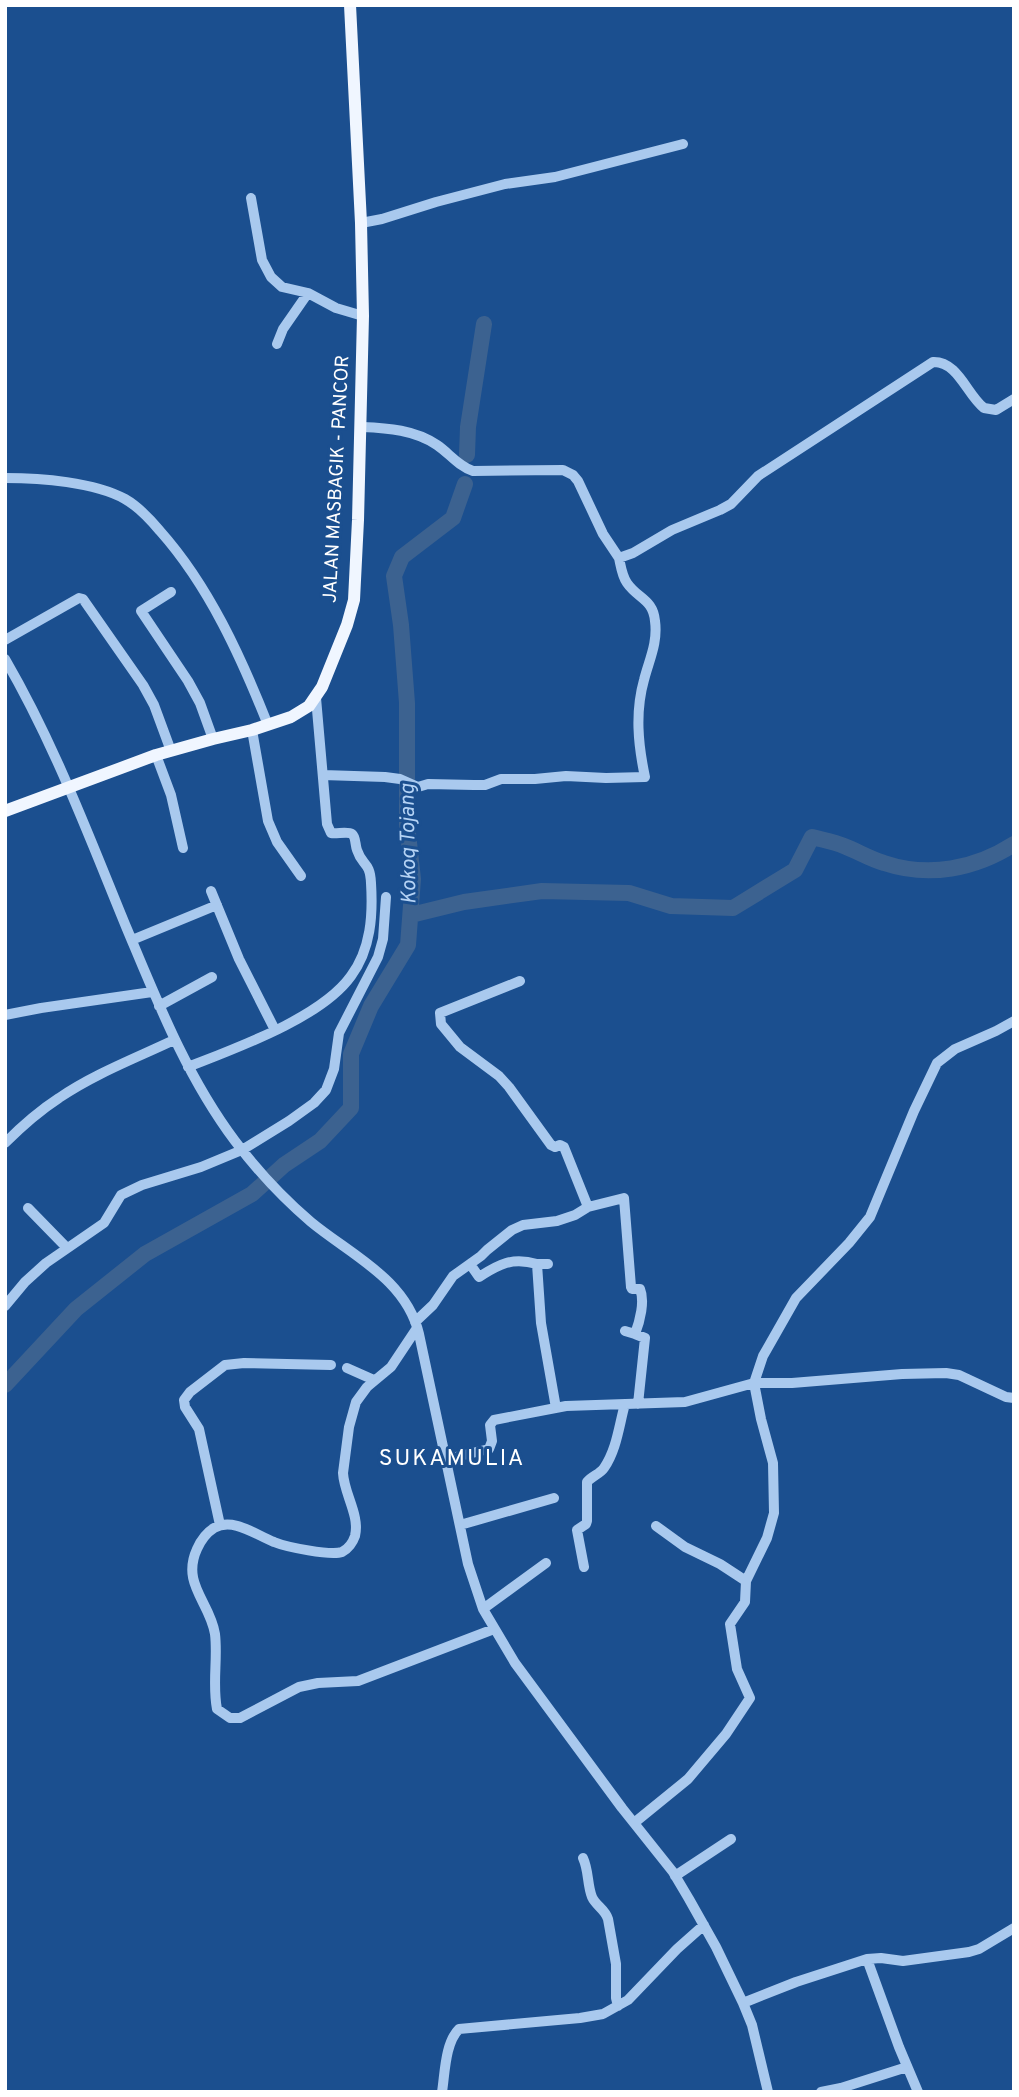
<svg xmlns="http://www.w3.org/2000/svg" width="1019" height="2097" font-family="Overpass,sans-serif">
<rect width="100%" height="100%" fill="#1b4f8f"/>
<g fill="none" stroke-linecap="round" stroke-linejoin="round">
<!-- river -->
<path stroke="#3c6290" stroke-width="16" d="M467 455 468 427 484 324
M411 915 464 902 542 891 629 893 671 906 733 908 795 870 812 837C823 840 834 842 844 846 857 851 870 859 884 863 929 878 975 869 1014 844
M5 1385 76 1309 145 1254 252 1194 284 1165 320 1141 351 1108V1054L371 1006 408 945 413 879 407 824V703L401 625 394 576 402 557 453 518 465 484"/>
<!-- minor -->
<path stroke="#a9c9ee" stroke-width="10" d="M251 198 262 260 271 277 282 287 308 293 336 308 363 316
M361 223 382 219 436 202 505 184 555 177 683 144
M277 344 283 329 308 293
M362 427C388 428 415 430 437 445 449 453 458 466 473 471L563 470 573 475 578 481 603 534 619 558 633 553 672 530 720 510 731 504 758 476 933 362C958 361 967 395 984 408L996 410 1014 399
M5 478C41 478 94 482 125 499 139 507 150 519 160 531 209 586 241 657 268 725
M171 592 141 611 188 681 200 703 213 739
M5 640 79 598 83 599 143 685 154 705 171 751
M5 659C55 745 90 839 127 929 158 1003 187 1077 235 1141 257 1170 284 1199 311 1222 351 1255 406 1279 419 1334L468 1564 483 1609 515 1663 622 1808 673 1872 689 1899 716 1947 743 2003 752 2025 768 2092
M252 730 268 821 277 842 301 876
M156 755 171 795 183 848
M323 775 385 777 400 779 418 787 428 784 474 785H485L501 779H535L566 776 606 778 645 777C638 744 635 712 644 680 649 660 658 643 655 621 653 599 638 599 627 583 622 576 621 567 619 558
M211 891 239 959 275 1030
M132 940 217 905
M520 981 440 1013 441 1024 460 1047 499 1076 509 1087 551 1145 555 1147 560 1145 564 1147 588 1207 624 1198 631 1287 632 1289H640C645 1301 640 1321 635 1334L625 1331
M159 1006 212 977
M5 1015 41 1008 152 992
M188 1067C236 1048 321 1018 351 976 371 949 373 915 371 883 370 861 362 866 357 850 355 845 356 837 352 834 348 831 337 834 331 833L327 824 316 698
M5 1143C22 1126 39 1111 59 1098 94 1074 136 1058 174 1040
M28 1208 67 1248
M470 1264 479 1277C499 1264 512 1257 537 1264
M548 1264H537L541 1323 556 1408
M5 1306 25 1282 46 1263 104 1223 121 1195 142 1185 201 1167 242 1150 289 1121 314 1103 326 1090 334 1069 339 1033 378 957 383 939 386 897
M415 1322 433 1305 453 1276 481 1256 487 1250 512 1230 523 1225 557 1221 575 1215 588 1207
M417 1328 391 1367 367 1387 356 1402 349 1427 343 1473C344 1494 360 1515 355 1536 353 1542 348 1549 342 1552 331 1556 286 1547 274 1542 256 1535 233 1517 214 1528 206 1533 201 1540 197 1549 181 1584 210 1602 215 1634 218 1659 212 1684 217 1709L230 1718H240L299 1687 318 1683 358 1681 494 1629
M635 1334 645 1338 638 1404
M347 1368 374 1380
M447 1459 489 1449 492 1441 490 1425 494 1420 566 1406 685 1402 754 1383H792L902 1374 946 1373 959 1375 1006 1397 1014 1398
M220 1525 199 1429 185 1407 184 1400 190 1392 225 1365 244 1363 331 1365
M460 1525 554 1498
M656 1526 685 1547 720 1564 746 1581
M584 1567 577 1530 586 1524 587 1521V1482C592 1476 600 1474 604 1468 617 1449 619 1425 625 1404
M483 1609 546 1563
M634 1823 688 1779 726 1734 750 1698 737 1669 730 1624 745 1602 746 1581 767 1538 774 1513 773 1463 761 1419 754 1383 763 1356 796 1298 849 1243 870 1217 914 1111 937 1063 955 1049 996 1031 1014 1021
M583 1858C589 1871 587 1884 592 1897 596 1906 605 1909 608 1919L616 1964V1998L618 2006
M675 1876 731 1839
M867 1959 899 2047 918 2092
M743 2003 796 1982 867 1959 881 1958 903 1961 969 1952 979 1949 1014 1928
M442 2092C445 2073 445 2043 459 2029L580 2018 603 2014 628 2000 677 1949 704 1925
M821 2092 841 2088 907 2067"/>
<!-- major -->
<path stroke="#f0f6ff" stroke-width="12" d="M5 811 156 755 213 739 252 730 291 717 309 706 322 687 347 625 354 600 358 520 363 316 361 223 350 5"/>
</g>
<g text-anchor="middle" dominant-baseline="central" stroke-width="6" stroke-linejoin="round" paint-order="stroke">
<!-- street labels -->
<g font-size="19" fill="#fff" stroke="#1b4f8f">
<text transform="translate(337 479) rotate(-87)">JALAN MASBAGIK - PANCOR</text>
</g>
<!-- water labels -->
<g font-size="21" font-style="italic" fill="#b5d3f5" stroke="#1b4f8f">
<text transform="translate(409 844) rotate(-91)">Kokoq Tojang</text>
</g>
<!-- quarter labels -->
<g font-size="23" letter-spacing="2" fill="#fff" stroke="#1b4f8f">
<text x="452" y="1459">SUKAMULIA</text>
</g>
</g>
<!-- border -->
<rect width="1019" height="2097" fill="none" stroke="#ffffff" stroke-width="14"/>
</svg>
